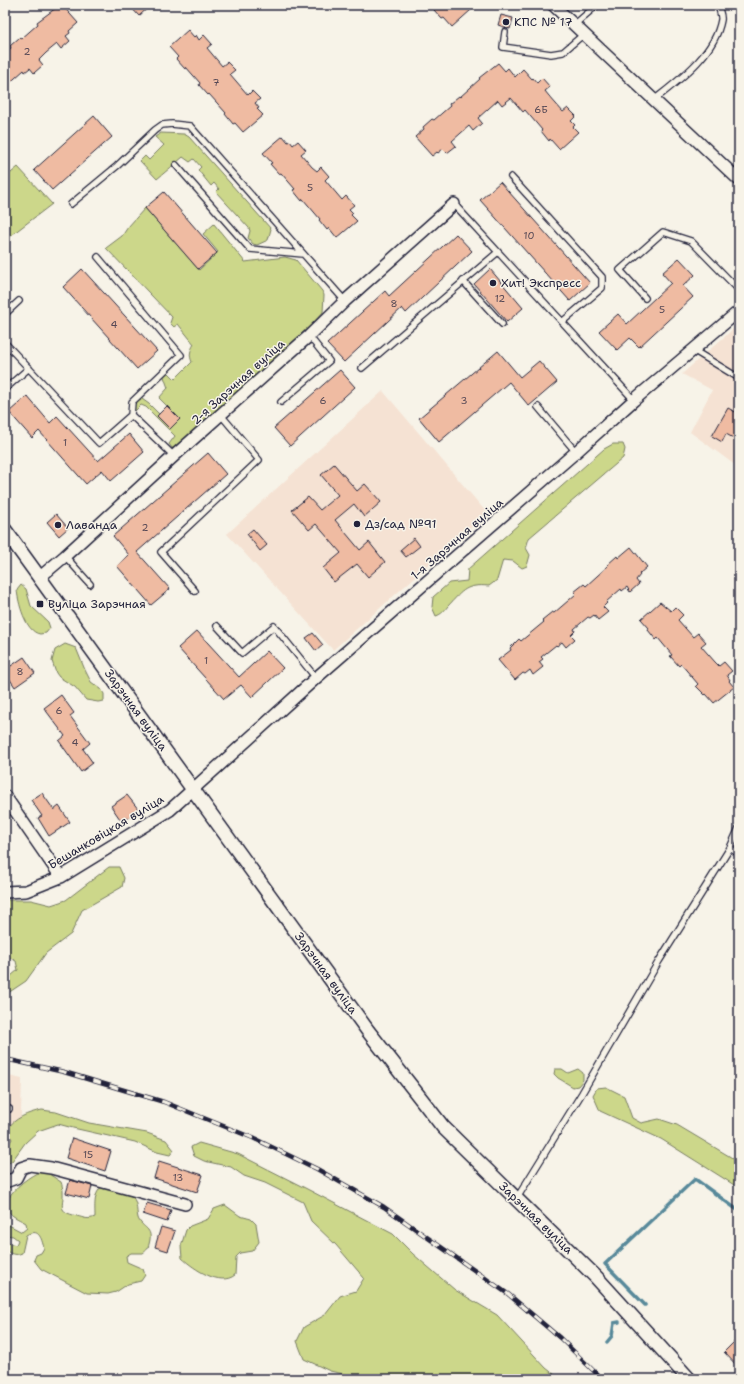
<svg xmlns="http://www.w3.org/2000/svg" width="744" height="1384" font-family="'Shantell Sans',sans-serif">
<rect width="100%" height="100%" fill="#f7f3e8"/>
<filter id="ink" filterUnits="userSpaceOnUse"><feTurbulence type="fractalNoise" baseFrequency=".025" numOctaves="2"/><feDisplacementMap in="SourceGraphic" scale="8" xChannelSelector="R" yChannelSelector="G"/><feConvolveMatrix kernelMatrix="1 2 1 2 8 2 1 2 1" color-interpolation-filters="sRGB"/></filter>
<g filter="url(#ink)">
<!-- built -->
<path fill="#f5e2d3" d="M739 324V468L690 432 712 390 682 374Z
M383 391 487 513 333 650 227 534Z
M5 1075 22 1079 20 1145 5 1148Z"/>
<!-- green -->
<path fill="#ccd78a" stroke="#777c62" d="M161 133 184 134 189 137 271 229 268 240 257 245 253 244 248 238 250 231 249 228 216 192 219 189 214 183 211 186 198 170 201 167 194 159 190 162 183 157 157 179 140 161 145 156 149 160 164 145 155 137Z
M18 167 52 204 5 240V178Z
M145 208 199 270 218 252 203 234 214 224 245 262 285 257 296 260 322 291 324 295 323 312 313 323 230 401 175 449 172 448 169 444 175 436 146 407 141 405 135 411 133 412V406L138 400 142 399 149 404 159 414 157 416 170 429 180 419 159 398 168 388 163 374 168 372 175 379 192 362C189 355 190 351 194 344L178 324 174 327 170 323 172 317 106 248 122 236 128 227Z
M613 444H623L625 449 623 458 529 538 526 548 530 555 527 566 522 568 513 561 503 560 497 580 489 586C466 584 463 590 448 606 444 611 442 614 436 616L432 607 433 597 449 583 467 581 468 569 604 449Z
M21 585 26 589 31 606 48 622 50 628 46 633C44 633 42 634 40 634 25 632 18 601 17 590Z
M65 644 76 648 85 670 91 682 101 689 104 694V701L98 702 86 700 75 687 59 677 56 673 52 661 55 650Z
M109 867H119L124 878 122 887 82 910 71 934 46 953 26 981 5 995V981L18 970 16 961 5 955V900H31L51 905 66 900Z
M555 1069H562L568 1073 578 1069 583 1073V1080L578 1086 573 1087 558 1078 554 1074Z
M606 1087 624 1096 632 1118 641 1123 659 1119 677 1125 739 1162V1188L661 1139 600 1111 593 1095 597 1088Z
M42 1110 56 1112 89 1123 147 1133 166 1140 174 1150 170 1155 157 1152 135 1142 73 1128 58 1124 38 1131 25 1143 12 1161 5 1165V1151L12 1139 6 1130C15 1118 27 1113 42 1110Z
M199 1143 238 1154 307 1189 393 1234 413 1254 455 1290 497 1315 546 1368 560 1379H365L330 1371 304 1359 297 1341 304 1327 325 1315 340 1296 356 1291 364 1278 336 1245 311 1221 303 1202 265 1183 244 1176 231 1167 204 1161 194 1156 191 1147Z
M40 1172H46L61 1182C62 1185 63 1189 63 1191 64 1207 56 1211 77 1216 84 1218 88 1220 95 1217 95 1205 93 1192 104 1185 113 1188 123 1190 130 1195 138 1200 136 1210 138 1218 142 1229 154 1227 149 1244 148 1249 147 1250 143 1253H131L126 1256 127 1262 143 1269 145 1275 141 1281 128 1284 116 1292 108 1294 87 1293 41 1269 34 1260 36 1255 41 1253 44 1248C41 1237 39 1228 26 1235L22 1253C15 1256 11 1254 5 1250V1242L16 1245 18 1240 13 1236 5 1235V1223L22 1232 27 1228 26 1223C21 1220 13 1217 10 1213 8 1210 8 1201 9 1198 12 1189 32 1174 40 1172Z
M225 1205 240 1216 251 1219 256 1224 259 1242 252 1251 240 1253 236 1257 235 1275C220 1287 194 1269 182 1258L181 1246 186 1230 190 1226 208 1219 214 1209Z"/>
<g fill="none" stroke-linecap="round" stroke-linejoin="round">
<!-- stream -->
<path stroke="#59899a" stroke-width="3.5" d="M645 1305 605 1264 695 1179 739 1211
M607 1342 612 1336 614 1323 619 1322"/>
</g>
<!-- building -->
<path fill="#efbba2" stroke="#22223b" d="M60 5H62L78 23 69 31 70 33 66 36 70 41 61 49 57 44 46 53 39 60 43 65 34 73 30 68 25 72 24 70 5 87V53L11 48 10 46 20 37 21 39 38 24 37 22Z
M129 5H151L139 16Z
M439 5H467L471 10 452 27 444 18 442 19 434 10Z
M501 15 513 18 510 29 498 25Z
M188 30 194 37 196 35 199 40 204 35 212 44 207 48 222 66 227 62 235 70 230 74 248 95 252 91 260 99 255 103 259 108 257 109 263 115 243 132 235 123 233 124 225 114 226 113 209 94 208 95 199 85 200 83 186 67 185 69 176 59 178 57 169 47Z
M498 63 505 71 508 68 515 77 523 69 532 79 533 78 537 83 542 78 550 87 545 91 549 96 563 112 568 108 576 116 571 121 575 125 573 127 578 132 559 149 550 139 549 141 541 131 542 130 525 110 523 112 511 98 502 105 498 100 478 118 482 123 473 131 469 126 452 141 456 146 447 153 443 149 438 153 437 152 432 156 415 137 424 129 423 127 432 119 434 120 450 106 449 104 459 96 460 97 480 79 479 78Z
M94 116 112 137 52 190 34 170Z
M283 136 288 142 290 141 293 145 298 141 306 150 301 154 312 167 317 171 321 167 329 176 325 180 342 200 346 196 354 205 349 209 353 213 351 215 357 221 337 238 329 228 327 230 319 220 320 219 303 199 302 201 293 190 295 189 281 173 279 174 270 164 272 163 263 153Z
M500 182 590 283 570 301 480 200Z
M164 192 217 253 198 269 145 208Z
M456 234 472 251 406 313 402 308 344 362 327 344 385 291 389 296Z
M679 258 695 275 683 286 693 297 639 347 630 338 617 350 599 331 618 314 627 324 671 283 662 273Z
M82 269 157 351 137 369 63 287Z
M490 269 523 308 507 322 474 284Z
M498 351 520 377 539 361 557 382 529 406 509 382 439 442 419 418Z
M340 370 355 387 290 446 274 428Z
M27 396 50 423 57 416 98 461 129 434 144 452 111 481 102 470 86 484 39 431 32 438 9 412Z
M167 406 180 419 170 429 157 416Z
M728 408 739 414V441L726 434 722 442 712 436Z
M208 453 226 474 137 552 170 589 151 605 117 566 129 555 113 536Z
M334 464 357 491 365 484 381 502 364 517 354 504 335 520 360 550 369 542 385 562 368 577 357 564 334 582 323 568 341 553 316 524 309 530 292 510 308 497 320 510 338 495 321 475Z
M56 514 68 528 59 536 47 522Z
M253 529 267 545 260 551 247 534Z
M414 538 420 546 406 557 400 550Z
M631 547 647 567 639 574 640 575 636 580 639 584 630 592 627 587 622 591 621 589 606 602 607 603 603 607 608 612 598 620 594 615 590 618 588 617 574 629 575 631 571 635 575 639 566 647 562 642 557 646 556 645 541 657 543 659 539 662 543 667 533 675 530 670 525 674 523 673 515 680 498 660 511 650 510 648 519 639 521 641 544 622 542 620 552 612 554 613 576 594 574 592 584 584 586 586 608 566 607 565 617 556 618 558Z
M660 602 671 611 675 607 683 615 678 620 693 637 698 633 706 642 701 646 715 662 719 666 724 662 732 671 727 675 730 680 729 681 734 687 714 703 706 694 705 695 696 686 698 684 681 664 679 666 670 656 672 655 658 638 656 640 648 630 649 628 641 619Z
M197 631 239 677 267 651 283 668 252 697 241 685 224 699 178 648Z
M313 633 323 645 316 651 306 638Z
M24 657 35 673 15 687 5 672V670Z
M61 695 74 713 70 716 90 743 83 749 93 763 81 772 59 741 65 736 44 708Z
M42 793 54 810 59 806 70 822 49 836 38 818 42 816 31 800Z
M127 795 139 810 122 822 111 806Z
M72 1138 111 1151 105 1171 66 1158Z
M159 1161 203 1175 197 1192 154 1178Z
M70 1180 92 1186 89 1199 66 1193Z
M147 1203 171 1210 167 1222 143 1214Z
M161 1227 175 1231 168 1251 155 1247Z
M739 1337V1368L724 1352Z"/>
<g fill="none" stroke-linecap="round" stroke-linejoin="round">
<defs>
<path id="service" d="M574 25 597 5
M505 32 503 47 551 54 563 52 584 34
M654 100C679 80 715 54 721 20 722 16 719 10 718 5
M176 165 250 249 303 254
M511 177 602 277V288L562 322
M71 204 117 166 155 130 162 125 172 124 190 126 345 301
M454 204 634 400
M98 257 181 355 132 402 131 415 174 456
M463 281 502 324
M645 298 620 270 663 232 691 241 739 290
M5 314 19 301
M5 343 99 443 131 415
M693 350 739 378
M362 368 498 252
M5 389 29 368
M281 402 329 361 309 336
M538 407 576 452
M65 556 90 584
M195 591 161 552 259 460 221 415
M217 626 242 653 274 626 316 678
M730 848 739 854
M5 1108 9 1109
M517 1198 582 1093 659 961 730 848 739 828"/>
<path id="minor" d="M553 5 739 180
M39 578 65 556 174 456 309 336 345 301 454 204
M5 796 61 877
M5 892 26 891 61 877 170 810 316 678 576 452 634 400 739 311
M5 1182 16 1178 21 1168 30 1165 51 1168 185 1204"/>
<path id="tertiary" d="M5 530 368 1031 443 1127 596 1277 689 1379"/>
</defs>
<!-- service casing -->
<use href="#service" stroke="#22223b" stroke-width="8"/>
<!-- minor casing -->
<use href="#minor" stroke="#22223b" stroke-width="14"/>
<!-- tertiary casing -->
<use href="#tertiary" stroke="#22223b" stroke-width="16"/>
<!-- service -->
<use href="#service" stroke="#f7f3e8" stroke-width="5.5"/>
<!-- minor -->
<use href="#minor" stroke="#f7f3e8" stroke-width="11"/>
<!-- tertiary -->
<use href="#tertiary" stroke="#f7f3e8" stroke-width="13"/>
<defs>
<path id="rail" d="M5 1059 64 1072 164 1102 253 1138 317 1169 384 1207 508 1294 560 1338 602 1379"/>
</defs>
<!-- rail casing -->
<use href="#rail" stroke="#22223b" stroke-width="4.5"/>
<!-- rail -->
<use href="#rail" stroke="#f7f3e8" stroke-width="3" stroke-dasharray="9" stroke-linecap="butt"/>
</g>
</g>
<!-- markers -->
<g fill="#22223b" stroke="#f7f3e8" stroke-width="1.5">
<circle cx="506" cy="22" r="4"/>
<circle cx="493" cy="283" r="4"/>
<circle cx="357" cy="524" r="4"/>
<circle cx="58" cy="525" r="4"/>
<rect x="36" y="600" width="8" height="8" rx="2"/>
</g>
<g text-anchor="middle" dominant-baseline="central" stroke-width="3" stroke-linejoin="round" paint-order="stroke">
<!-- number labels -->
<g font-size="10" fill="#554855">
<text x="27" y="51">2</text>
<text x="216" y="82">7</text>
<text x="541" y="109">6Б</text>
<text x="310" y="187">5</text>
<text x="529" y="235">10</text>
<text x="500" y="298">12</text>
<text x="394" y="303">8</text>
<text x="662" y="309">5</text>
<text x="114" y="324">4</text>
<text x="323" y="400">6</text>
<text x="464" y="400">3</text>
<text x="65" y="442">1</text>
<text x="145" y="527">2</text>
<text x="206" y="660">1</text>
<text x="20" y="671">8</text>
<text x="59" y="710">6</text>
<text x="75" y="742">4</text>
<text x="88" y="1154">15</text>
<text x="178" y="1177">13</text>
</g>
<!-- poi labels -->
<g font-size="12" fill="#22223b" stroke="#f7f3e8" text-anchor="start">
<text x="514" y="22">КПС № 17</text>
<text x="501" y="283">Хит! Экспресс</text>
<text x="365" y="524">Дз/сад №91</text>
<text x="66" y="525">Лаванда</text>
<text x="48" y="604">Вуліца Зарэчная</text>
</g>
<!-- street labels -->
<g font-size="12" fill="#22223b" stroke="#f7f3e8">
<text transform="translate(238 382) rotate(-42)">2-я Зарэчная вуліца</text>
<text transform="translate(457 539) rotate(-41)">1-я Зарэчная вуліца</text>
<text transform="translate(136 710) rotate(54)">Зарэчная вуліца</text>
<text transform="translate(106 832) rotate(-31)">Бешанковіцкая вуліца</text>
<text transform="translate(326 973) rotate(54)">Зарэчная вуліца</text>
<text transform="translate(536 1218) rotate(44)">Зарэчная вуліца</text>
</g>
</g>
<!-- margin -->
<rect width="744" height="1384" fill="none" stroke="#f7f3e8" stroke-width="20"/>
<rect x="10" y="10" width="724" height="1364" fill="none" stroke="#22223b" stroke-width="1.5" filter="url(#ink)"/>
</svg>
